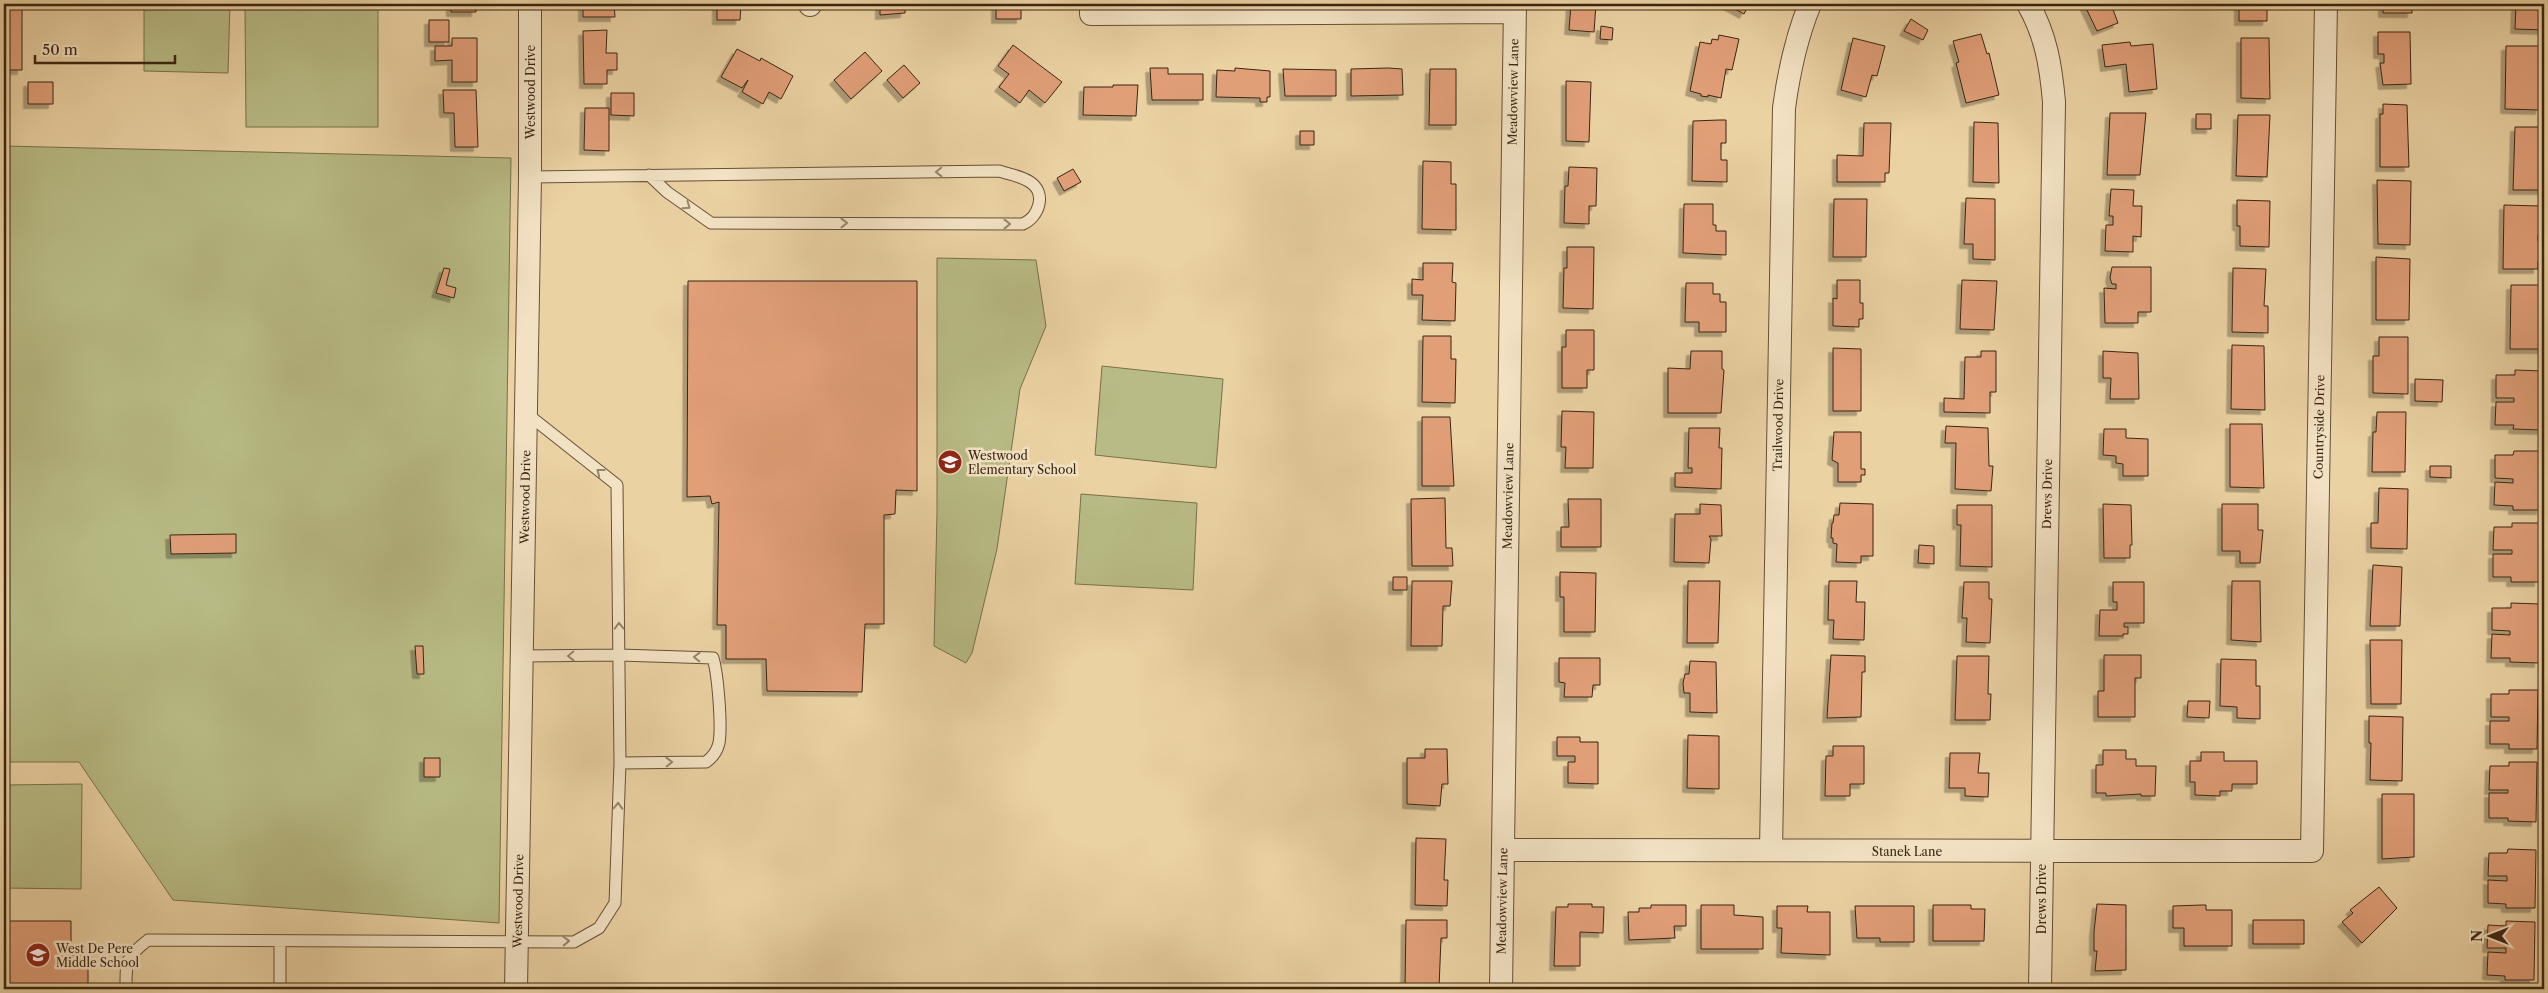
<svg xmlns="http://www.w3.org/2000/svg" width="2548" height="993" font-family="'Libre Caslon Text',serif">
<defs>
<filter id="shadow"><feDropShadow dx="-4.5" dy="4.5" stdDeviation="0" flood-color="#0004"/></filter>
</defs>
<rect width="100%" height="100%" fill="#ebd2a3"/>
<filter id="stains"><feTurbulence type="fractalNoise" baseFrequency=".004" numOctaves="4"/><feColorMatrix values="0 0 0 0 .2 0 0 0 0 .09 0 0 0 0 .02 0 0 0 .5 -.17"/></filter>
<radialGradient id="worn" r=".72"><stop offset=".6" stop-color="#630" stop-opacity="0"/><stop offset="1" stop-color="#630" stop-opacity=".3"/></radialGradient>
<!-- green -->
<path fill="#b8bb85" stroke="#79704c" d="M144 4H230L228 73 144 71Z
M245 4H378V127H246Z
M4 146 511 158 499 923 173 900 79 762H4Z
M937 258 1036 260 1046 326 1020 389 997 549 972 653 966 663 934 646 937 512Z
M1102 366 1223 379 1216 468 1095 455Z
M1081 494 1197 503 1193 590 1075 584Z
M82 784 81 889 4 888V785Z"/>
<!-- building -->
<path fill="#e19f78" stroke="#3a2513" filter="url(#shadow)" d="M4 4H22V70H4Z
M451 4H476V12H451Z
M583 4H614L615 17H583Z
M717 4H741L740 20H717Z
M880 4H905V13L880 15Z
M996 4H1021V19H996Z
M1571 4H1596L1594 32 1569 30Z
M1726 4H1749L1744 14Z
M2084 4H2111L2118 23 2097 31Z
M2239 4H2267V21H2239Z
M2383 4H2412V13H2383Z
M2516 4H2544V30L2515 29Z
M1911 19 1928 30 1923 40 1904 31Z
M429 20H449V42H429Z
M1601 26 1613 28 1612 40 1600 39Z
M607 30 606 53H617V70H607V84H584L583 31Z
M2378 32H2410L2411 84 2383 85 2380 63H2384V54H2378Z
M1981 34 1987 54 1989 53 1999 95 1966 103 1956 63 1959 62 1953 41Z
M1719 35 1739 39 1732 70 1726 69 1721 98 1708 95V97L1701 96V94L1690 91 1700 42 1711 44 1712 39 1718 40Z
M452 38H477V82H452V60L435 61V46H452Z
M1853 38 1885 46 1877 76 1872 75 1866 97 1841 90Z
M2241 38H2269L2270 99 2241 98Z
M2130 42 2131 46 2153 44 2157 89 2129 92 2126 64 2105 67 2102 45Z
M1013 45 1062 82 1045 103 1029 90 1020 103 999 87 1009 74 998 66Z
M2506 46H2542V55H2544V75H2541V81H2544V102H2541L2540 110 2505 109Z
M737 49 760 61 761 58 793 76 781 99 769 92 763 104 742 92 748 80 742 88 721 77Z
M865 52 882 71 851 99 834 80Z
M904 65 920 83 903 98 887 80Z
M1150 68H1168V74H1203V100H1152Z
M1235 68 1270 71V97H1267V102H1260V98L1216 97 1217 70 1235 71Z
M1388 68 1402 69 1403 95 1351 96V69Z
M1283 69 1336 70V96H1285Z
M1430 69H1456V125H1429Z
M1566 81 1591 82 1589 142 1566 141Z
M28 82H53V104H28Z
M1113 85H1138L1136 116 1083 115 1084 87H1113Z
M443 90H476L478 147H455L454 113H444Z
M611 93H634V116L611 115Z
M2383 104 2407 105 2409 167H2380V114H2383Z
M585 108H609V151L584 150Z
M2110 113H2146L2140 175H2107Z
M2196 114H2211V129H2196Z
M2238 115H2270L2267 177 2236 176Z
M1719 120H1726V143H1721V160H1727V182L1692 181 1693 121Z
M1974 122 1998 123 1999 183 1973 182Z
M1864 123H1891L1889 173H1885V182H1837V155L1863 156Z
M2515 127H2544V190H2513Z
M1300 131H1314V145H1300Z
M1423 161 1451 162V184H1456V230L1422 229Z
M1569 167 1597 168 1596 206H1589V224L1564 223 1565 186H1568Z
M1073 169 1081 182 1064 191 1057 178Z
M2377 180 2411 181 2410 245 2378 244Z
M2111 189 2134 190 2133 206H2142L2141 237 2133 236V252L2105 251 2106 225H2113V216H2109Z
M1966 198 1995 199V260L1973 259V244H1964Z
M1834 199H1867L1866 257H1833Z
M2237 200 2270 201 2269 247 2240 246V226H2237Z
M1684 204H1713V225H1716V231H1726V255L1683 253Z
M2504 205 2539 206V214H2544V235H2538V241H2543V261H2538V269H2503Z
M1567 247H1594L1593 309 1563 308 1564 268H1567Z
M2376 257 2410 259 2409 320H2376Z
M1423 263H1453L1452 282 1456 283 1455 321 1422 320 1423 295H1412V279L1423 280Z
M2112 267H2151V312H2138V323H2105L2104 288 2116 289V284H2112L2110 278Z
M444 268 450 269 446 285 456 288 454 298 436 293Z
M2233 268 2266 269 2264 306H2268V333L2232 332Z
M1837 280H1860V303H1863V319H1859V327L1833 326V298L1837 299Z
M1962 280 1997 281 1994 330 1960 329Z
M688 281H917V491L896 490 895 514 884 515V624H865L862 692 767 691 766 659H726V625H717L719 502 712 504 710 496 687 497Z
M1686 283H1713V294H1720V302H1726V332H1699V322H1685Z
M2511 285H2544V349H2510Z
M1566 330H1594V370H1587V388H1562V347H1566Z
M1423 336H1451V359H1456L1455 403 1422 402Z
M2379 337H2408V394L2373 393V356H2379Z
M2232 345 2264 346 2265 410 2231 409Z
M1833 348 1861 349V411H1833Z
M1691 351H1722V369L1724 370 1721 413H1668V368L1690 369Z
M1981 351H1996V392H1990V413L1944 412V398L1964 399 1965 357H1981Z
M2103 351 2138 353 2139 399H2110L2111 378H2103Z
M2515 370 2543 371 2542 430 2513 429 2514 425H2495L2496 402H2514V398H2496V375H2515Z
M2415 379 2443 380 2442 402 2415 401Z
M1562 411 1594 412 1593 468H1565L1566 447H1561Z
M2377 412H2406L2405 472H2372L2373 432H2376Z
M1422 417H1450L1454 486H1422Z
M2230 424H2262L2264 488 2230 487Z
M1946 426 1988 428 1989 466H1993L1991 491 1955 489 1956 443H1945Z
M1689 428H1720L1719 448H1722L1721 489 1675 487V473H1692V468H1688Z
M2104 429H2126V438L2148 439V476H2123V464L2116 463V456L2103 455Z
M1834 432H1861V469H1865V475H1861V482H1838V463L1832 460Z
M2514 451H2542L2541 510H2513V506L2494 505 2495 482 2513 483V479L2495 478V455H2513Z
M2430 466H2451V478L2430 477Z
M2379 488 2408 489 2407 549 2371 548V523H2378Z
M1445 498 1446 548H1452L1453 566H1412L1411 499Z
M1568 499H1601V547H1561V527H1569Z
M1840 503 1873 504V556H1861V563L1836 562 1837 544 1833 543V538H1831L1832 523H1833L1834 515H1839Z
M1700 504 1721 505 1722 536H1709L1711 539 1709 563 1674 562 1675 514H1700Z
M2103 504 2131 505 2132 545H2130V558H2104Z
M2222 504H2258V530H2263L2260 563H2240V551H2222Z
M1957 505H1992V567L1960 566 1961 525H1957Z
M2512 523H2540L2539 582H2511V577H2493V554H2512V550H2493L2494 527H2512Z
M236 534V553L171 554 170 535Z
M1919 545 1934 546V564L1918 563Z
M2373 565 2402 567 2400 626H2370Z
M1560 572 1596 573 1595 632H1564V597H1560Z
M1393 577H1407V590H1393Z
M1412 581H1452L1450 606H1443L1442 646H1411Z
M1688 581H1720L1718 643H1687Z
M1829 581H1857L1856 602H1865L1864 640 1833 639 1834 620H1828Z
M2232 581H2260L2261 642 2231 640Z
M1964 582H1989V599H1992L1990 643 1966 642 1967 618H1962Z
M2113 582H2144V623H2124V627H2128V634H2123V636H2099L2100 610H2117V602H2113Z
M2511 603 2540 604 2539 663 2510 662V658H2491L2492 634 2510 635V631L2492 630V608H2511Z
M2370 640H2402L2401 704H2371Z
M415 646H423L424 674H417Z
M1831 655 1865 656V672H1862L1861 717 1827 718Z
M2104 655H2141V678H2135V717H2098V691H2104Z
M1957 656H1989L1988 694H1991L1990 720H1955Z
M1559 658H1600V685H1593L1592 697H1564L1565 683 1559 682Z
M2221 659 2256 660V686H2260V719L2237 718V707L2220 706Z
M1690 661 1716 662 1717 713 1690 712V693H1684L1683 683 1685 674H1689Z
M2509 690H2538L2537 749H2509V744H2490V721H2509V717H2491V694H2509Z
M2188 701H2210L2209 718 2187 717Z
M2369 716 2403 717 2402 781 2370 780 2371 743H2369Z
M1688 735 1719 736V789L1687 788Z
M1557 737H1580V742H1598V784L1568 783V762H1575V756H1557Z
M1833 746H1864V784H1850V796H1825L1826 756H1833Z
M1425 749H1447L1448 784H1442L1440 806 1407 804V758H1425Z
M2103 750H2126V759H2136V766H2156L2155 796H2141V794L2106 796V793H2096V765H2103Z
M2201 752H2224V761H2257V784H2232V791H2220V796L2195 795V782H2190V761H2201Z
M1950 753H1980L1978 773H1989L1988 797 1965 796V788H1949Z
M424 758H440V777H424Z
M2509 762H2537L2536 822 2508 821V818H2489V793H2508V790H2489L2490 766H2509Z
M2382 794H2414V857L2382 859Z
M1416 838 1446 839 1444 880H1448L1447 906 1415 905Z
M2508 849 2536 850 2535 908H2506V904L2488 903V880L2507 881V876H2488L2489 853H2507Z
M2379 887 2397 908 2362 943 2342 922 2353 913 2350 910Z
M1568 904H1592V907H1604L1603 933 1580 932V966H1554L1556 907H1568Z
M2097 904 2126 905V970L2095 971 2097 951H2094V932Z
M1651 905H1686V926H1674L1675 938 1629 940 1628 912H1639V908H1651Z
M1701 905H1734V915L1763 917V949H1701Z
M1933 905H1971V909H1985L1984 941H1933Z
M2202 905H2206V910H2232V946H2184V928H2173V906Z
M1777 906H1808L1807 912H1830V955L1781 953 1782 928H1777Z
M1855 906H1914V942H1880V938H1857Z
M1406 920H1447V938H1441L1439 988 1405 987Z
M2253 920H2304V944H2253Z
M4 921H71V956L88 954V989H4Z
M2506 921 2535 922 2534 980H2505V976L2487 975 2488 952 2506 953V948H2487L2488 925 2506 926Z"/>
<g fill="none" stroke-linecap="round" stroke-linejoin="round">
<defs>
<path id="service" d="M530 177 999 171C1008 174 1021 176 1030 182 1047 193 1039 217 1023 224L711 223 667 192 649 175
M522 656 619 655 713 658C718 675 722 726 719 743 717 752 713 757 706 762L620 763
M280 941V989
M126 989C126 961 125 958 148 940L574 942 599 928 615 903 620 763 617 485 526 413"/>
<path id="minor" d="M810 4V5
M1091 4V14L1514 12
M2028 4C2046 35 2051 67 2054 102L2040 989
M1503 850 2312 851 2326 4
M1771 850 1784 108C1789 71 1796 38 1810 4
M516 989 530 177V4
M1501 989 1515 4"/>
</defs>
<!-- service casing -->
<use href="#service" stroke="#665037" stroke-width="13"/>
<!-- minor casing -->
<use href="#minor" stroke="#665037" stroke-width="24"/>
<!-- service -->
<use href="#service" stroke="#f2e2c3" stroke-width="11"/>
<!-- minor -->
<use href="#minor" stroke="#f2e2c3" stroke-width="22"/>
</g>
<!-- one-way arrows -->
<defs><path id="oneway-chevron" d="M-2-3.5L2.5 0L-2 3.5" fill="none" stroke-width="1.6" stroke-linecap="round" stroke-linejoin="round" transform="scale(1.25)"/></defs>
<g stroke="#96846b">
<use href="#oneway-chevron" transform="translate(939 172) rotate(179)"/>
<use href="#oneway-chevron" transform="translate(687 206) rotate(35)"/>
<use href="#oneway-chevron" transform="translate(844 223)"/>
<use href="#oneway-chevron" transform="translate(1007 224)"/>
<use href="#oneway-chevron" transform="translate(600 472) rotate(-142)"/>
<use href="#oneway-chevron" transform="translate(619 626) rotate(-91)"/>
<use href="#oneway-chevron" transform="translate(571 656) rotate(179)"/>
<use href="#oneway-chevron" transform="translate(697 657) rotate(-179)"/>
<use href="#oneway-chevron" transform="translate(669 762) rotate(-1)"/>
<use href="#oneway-chevron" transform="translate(618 806) rotate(-88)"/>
<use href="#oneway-chevron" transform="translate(566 941) rotate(-2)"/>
</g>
<!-- icons -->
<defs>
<symbol id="school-disc" viewBox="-11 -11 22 22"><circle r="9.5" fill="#8f2418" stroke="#f2e2c3"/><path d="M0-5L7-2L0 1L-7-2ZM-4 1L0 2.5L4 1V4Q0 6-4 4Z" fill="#fff"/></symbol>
</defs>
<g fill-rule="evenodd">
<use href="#school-disc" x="936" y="448" width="28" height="28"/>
<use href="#school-disc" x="24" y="941" width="28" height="28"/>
</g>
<g text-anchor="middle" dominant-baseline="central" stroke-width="5" stroke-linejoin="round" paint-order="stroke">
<!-- street labels -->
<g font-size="12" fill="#3a2513" stroke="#f2e2c3">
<text transform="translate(530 92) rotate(-90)">Westwood Drive</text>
<text transform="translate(1513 92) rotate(-89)">Meadowview Lane</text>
<text transform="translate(1778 425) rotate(-89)">Trailwood Drive</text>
<text transform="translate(2319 427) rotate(-89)">Countryside Drive</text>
<text transform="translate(2047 494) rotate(-89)">Drews Drive</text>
<text transform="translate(1508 496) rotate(-89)">Meadowview Lane</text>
<text transform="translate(525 497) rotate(-89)">Westwood Drive</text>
<text x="1907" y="851">Stanek Lane</text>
<text transform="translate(2041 899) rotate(-90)">Drews Drive</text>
<text transform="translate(518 901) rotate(-89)">Westwood Drive</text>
<text transform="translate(1502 901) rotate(-89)">Meadowview Lane</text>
</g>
<!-- poi labels -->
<g font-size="12" fill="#3a2513" stroke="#f2e2c3" text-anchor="start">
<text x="968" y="455">Westwood<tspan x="968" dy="14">Elementary School</tspan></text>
<text x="56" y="948">West De Pere<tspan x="56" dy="14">Middle School</tspan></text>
</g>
</g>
<!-- margin -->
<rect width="2548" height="993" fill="none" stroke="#ebd2a3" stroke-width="20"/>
<rect x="5" y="5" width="2538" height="983" fill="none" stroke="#3a2513" stroke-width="2.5"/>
<rect x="10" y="10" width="2528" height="973" fill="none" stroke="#3a2513"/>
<!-- north arrow -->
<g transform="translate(2490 936) rotate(270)" stroke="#f2e2c3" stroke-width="4" paint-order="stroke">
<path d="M0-4L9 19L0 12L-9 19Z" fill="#3a2513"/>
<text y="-8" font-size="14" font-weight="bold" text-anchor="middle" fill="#3a2513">N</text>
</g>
<!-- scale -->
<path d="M35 55v8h140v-8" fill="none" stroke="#3a2513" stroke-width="2.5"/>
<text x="42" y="55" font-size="15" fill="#3a2513" stroke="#f2e2c3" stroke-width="4" paint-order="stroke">50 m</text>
<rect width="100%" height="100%" filter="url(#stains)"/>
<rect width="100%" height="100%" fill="url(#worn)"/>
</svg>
